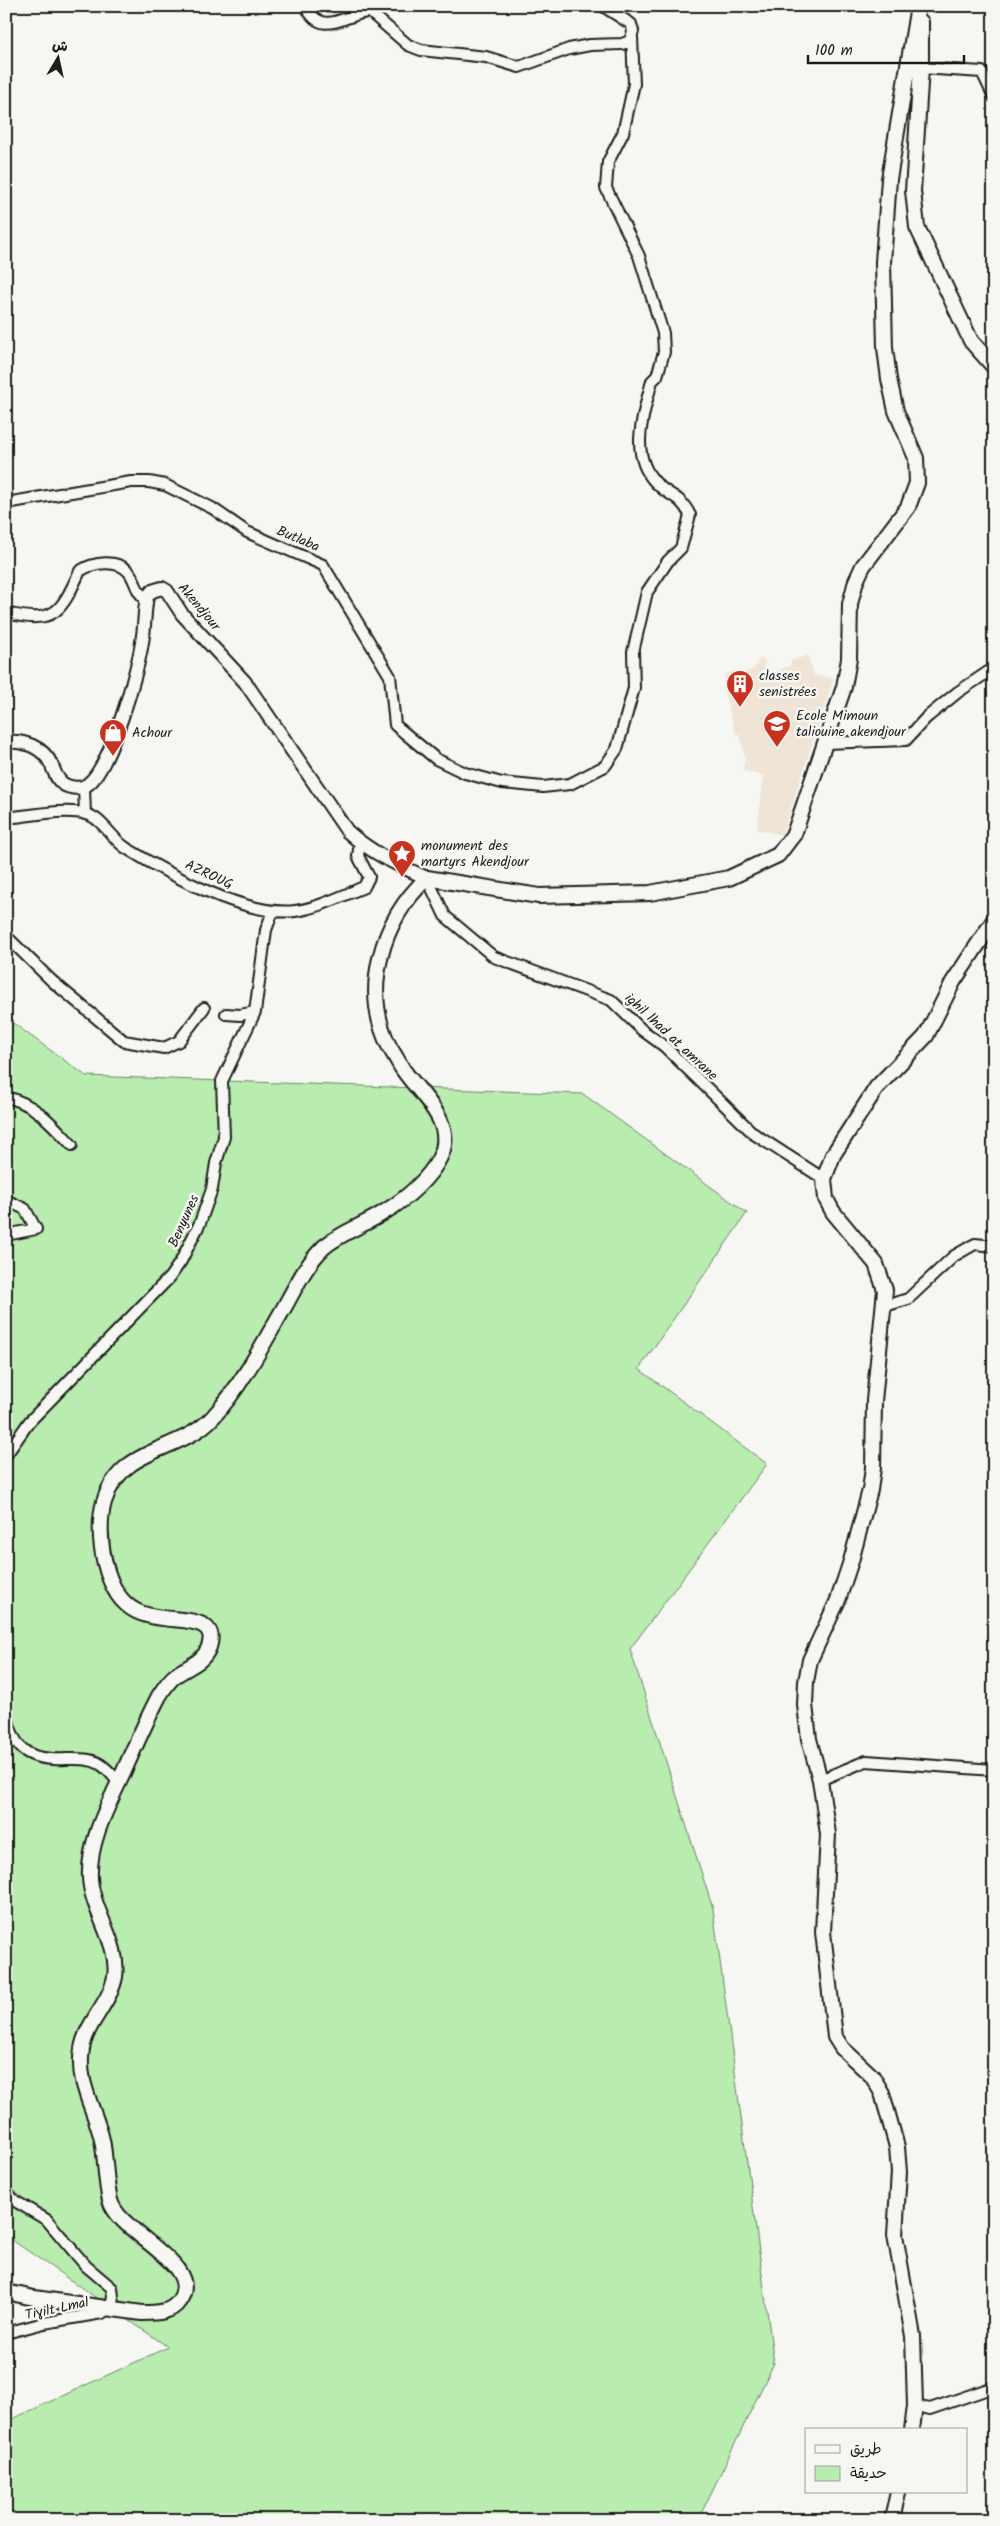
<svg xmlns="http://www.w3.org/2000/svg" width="1000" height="2526" font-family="Kalam,'Playpen Sans Arabic',sans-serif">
<rect width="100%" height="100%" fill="#f6f6f2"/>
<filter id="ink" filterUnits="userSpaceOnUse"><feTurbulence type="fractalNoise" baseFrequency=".02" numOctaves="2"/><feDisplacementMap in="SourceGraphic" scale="10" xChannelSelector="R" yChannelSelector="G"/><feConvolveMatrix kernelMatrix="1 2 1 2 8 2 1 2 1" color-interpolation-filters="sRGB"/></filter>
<g filter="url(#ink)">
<!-- built -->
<path fill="#efe4d5" d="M808 655 814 675 834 678 782 835 757 829 764 776 742 771 745 759 740 734 736 735 723 688 728 686 724 675 735 671 736 676 754 669 759 659 766 661 763 666 767 676 791 665V661Z"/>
<!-- green -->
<path fill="#b8edaf" stroke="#6a8466" d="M6 1018 86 1076 583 1094 747 1213 639 1369 767 1464 630 1649 713 1909 774 2363 698 2520H6V2422L168 2347 6 2236Z"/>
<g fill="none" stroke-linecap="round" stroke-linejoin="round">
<defs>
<path id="minor" d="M306 6C322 40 347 12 370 12L408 45 421 50 486 57 519 67 569 49 590 45 622 44 630 41 633 31 631 24 603 6
M921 68 982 72 994 97
M6 503 131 482H149L165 485 212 508 247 532 323 565 390 676 395 725 436 759 465 773 502 783 543 787 570 784 605 766 617 749 634 688 633 652 647 592 668 561 681 548 690 515C679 494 671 498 657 484 628 455 643 416 652 381L657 376 664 352 663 333 639 256 606 188 608 162 623 133 634 84 632 37
M6 613C55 624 60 614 80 571 93 562 118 559 129 572 136 581 136 593 146 599
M825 743 906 740 926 718 958 692 994 668
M84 787 85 814
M6 818C29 816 65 808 86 814 102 818 112 839 126 848 168 874 246 917 295 911 318 908 342 896 364 887L369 877 358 856 360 843
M427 878 445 916 494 957 611 1000 642 1030 664 1046 754 1134 824 1179
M6 936 52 981 124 1041 164 1048 179 1041 204 1008
M226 1014 240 1015 255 1012
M6 1097C36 1104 52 1124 72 1145
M6 1200 25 1209 36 1229 6 1235
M885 1306 908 1299 954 1256 975 1244 994 1246
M6 1455 29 1422 170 1277 181 1261 200 1223 212 1189 216 1163 224 1137 222 1081 255 1012 266 930 273 911
M6 1711C13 1749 26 1761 66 1759 77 1759 90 1758 100 1764 108 1769 113 1776 119 1783
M820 1780 866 1761 994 1770
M6 2192 15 2201 47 2220 86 2266 112 2288 113 2297 111 2307 102 2313 44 2323 6 2333
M915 2406 930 2409 994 2387"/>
<path id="tertiary" d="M6 742C24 740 43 747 51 764 55 772 56 779 63 784 70 788 81 790 88 784 110 768 138 671 142 642 145 627 144 611 147 597L152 591 162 588 167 591 182 614 245 682 347 831C371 853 398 865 427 878"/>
<path id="secondary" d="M921 22V68L913 191 917 227 971 341 994 367
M6 2292 34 2298 142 2313C156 2313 171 2313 179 2301 205 2264 118 2234 110 2200 105 2180 106 2160 102 2140 95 2109 76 2082 82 2049 86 2023 110 2003 115 1977 120 1943 92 1912 90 1878 88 1841 109 1804 124 1771 135 1746 146 1721 159 1696 164 1688 169 1680 176 1675 188 1666 203 1663 209 1647 219 1617 180 1621 163 1618 154 1617 144 1615 136 1611 104 1595 95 1533 104 1502 121 1445 179 1454 213 1417 242 1385 263 1344 285 1306 296 1286 307 1263 324 1247 342 1232 367 1224 386 1211 406 1199 430 1178 440 1157 457 1124 421 1095 404 1071 399 1064 395 1055 390 1048 360 990 382 920 427 878L539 896 650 893 729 878 778 855 794 834 844 687 849 659 850 604 856 581 863 566 908 507 917 483 916 458 896 411 889 379 885 348 883 262 889 179 918 6
M912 2430 915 2406 913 2336 895 2235 899 2172 897 2147 882 2093 872 2076 842 2048 835 2037 823 1932 828 1834 820 1780 809 1739 805 1705 806 1682 810 1660 838 1600 851 1561 870 1490 873 1468 874 1401 885 1290 876 1264 833 1212 826 1199 824 1179 833 1155 877 1087 926 1036 953 982 994 920
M892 2520 898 2492"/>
</defs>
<!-- minor casing -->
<use href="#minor" stroke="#1c1c1c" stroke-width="14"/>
<!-- tertiary casing -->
<use href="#tertiary" stroke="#1c1c1c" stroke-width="16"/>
<!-- secondary casing -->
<use href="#secondary" stroke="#1c1c1c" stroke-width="18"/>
<!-- minor -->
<use href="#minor" stroke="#f6f6f2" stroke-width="10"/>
<!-- tertiary -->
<use href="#tertiary" stroke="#f6f6f2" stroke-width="12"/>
<!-- secondary -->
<use href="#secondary" stroke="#f6f6f2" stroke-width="14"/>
</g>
</g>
<!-- icons -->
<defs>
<symbol id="building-pin" viewBox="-11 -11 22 30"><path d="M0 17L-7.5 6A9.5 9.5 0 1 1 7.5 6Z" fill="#c8321e" stroke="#f6f6f2"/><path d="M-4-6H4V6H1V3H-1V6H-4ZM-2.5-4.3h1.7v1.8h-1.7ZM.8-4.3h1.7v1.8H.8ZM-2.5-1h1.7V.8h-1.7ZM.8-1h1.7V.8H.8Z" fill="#fff"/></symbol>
<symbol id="school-pin" viewBox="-11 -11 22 30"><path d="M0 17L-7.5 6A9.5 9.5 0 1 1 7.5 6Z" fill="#c8321e" stroke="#f6f6f2"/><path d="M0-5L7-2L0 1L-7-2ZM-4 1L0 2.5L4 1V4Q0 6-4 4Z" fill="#fff"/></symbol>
<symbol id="shop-pin" viewBox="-11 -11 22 30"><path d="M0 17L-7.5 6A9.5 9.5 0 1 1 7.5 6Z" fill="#c8321e" stroke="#f6f6f2"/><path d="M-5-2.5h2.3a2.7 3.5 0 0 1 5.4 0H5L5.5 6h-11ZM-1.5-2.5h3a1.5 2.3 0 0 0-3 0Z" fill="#fff"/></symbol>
<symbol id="sight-pin" viewBox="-11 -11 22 30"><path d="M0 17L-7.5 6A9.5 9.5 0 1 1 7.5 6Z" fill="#c8321e" stroke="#f6f6f2"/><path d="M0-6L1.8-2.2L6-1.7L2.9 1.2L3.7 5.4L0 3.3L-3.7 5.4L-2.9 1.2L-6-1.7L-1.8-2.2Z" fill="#fff"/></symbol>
</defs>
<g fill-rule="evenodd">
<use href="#building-pin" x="724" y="668" width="32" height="43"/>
<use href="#school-pin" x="761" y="708" width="32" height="43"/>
<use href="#shop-pin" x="97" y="717" width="32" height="43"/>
<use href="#sight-pin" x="386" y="838" width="32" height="43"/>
</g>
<g text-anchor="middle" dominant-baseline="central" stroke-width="5" stroke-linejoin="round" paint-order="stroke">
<!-- street labels -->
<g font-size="14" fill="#1c1c1c" stroke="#f6f6f2">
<text transform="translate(298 539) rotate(23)">Butlaba</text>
<text transform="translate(199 607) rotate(50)">Akendjour</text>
<text transform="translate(209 875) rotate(25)">AZROUG</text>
<text transform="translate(671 1037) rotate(43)">ighil lhad at amrane</text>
<text transform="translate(184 1221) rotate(-66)">Benyunes</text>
<text transform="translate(57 2309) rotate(-12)">Tiɣilt Lmal</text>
</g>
<!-- poi labels -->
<g font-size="14" fill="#1c1c1c" stroke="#f6f6f2" text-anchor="start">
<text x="759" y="676">classes<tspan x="759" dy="16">senistrées</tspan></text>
<text x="796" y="716">Ecole Mimoun<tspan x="796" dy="16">taliouine akendjour</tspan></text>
<text x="132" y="733">Achour</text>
<text x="421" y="846">monument des<tspan x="421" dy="16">martyrs Akendjour</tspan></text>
</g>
</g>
<!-- margin -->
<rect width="1000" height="2526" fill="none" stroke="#f6f6f2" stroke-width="25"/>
<rect x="12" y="12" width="975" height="2501" fill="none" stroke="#1c1c1c" stroke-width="2" filter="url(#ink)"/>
<!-- legend -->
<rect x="805" y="2428" width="162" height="65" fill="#f6f6f2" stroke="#9f9f9c"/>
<rect x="815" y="2445" width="25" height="8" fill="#f6f6f2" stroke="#9f9f9c"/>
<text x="850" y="2454" font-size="15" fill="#1c1c1c">طريق</text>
<rect x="815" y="2466" width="25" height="15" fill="#b8edaf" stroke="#9f9f9c"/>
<text x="850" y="2478" font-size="15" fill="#1c1c1c">حديقة</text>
<!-- north arrow -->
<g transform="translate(58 58) rotate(9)" stroke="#f6f6f2" stroke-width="4" paint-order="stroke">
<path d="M0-4L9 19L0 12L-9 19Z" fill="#1c1c1c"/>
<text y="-8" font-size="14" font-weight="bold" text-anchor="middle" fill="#1c1c1c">ش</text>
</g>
<!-- scale -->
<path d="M808 55v8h156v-8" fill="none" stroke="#1c1c1c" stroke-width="2.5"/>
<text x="815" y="55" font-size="15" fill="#1c1c1c" stroke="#f6f6f2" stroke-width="4" paint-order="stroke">100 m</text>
</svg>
